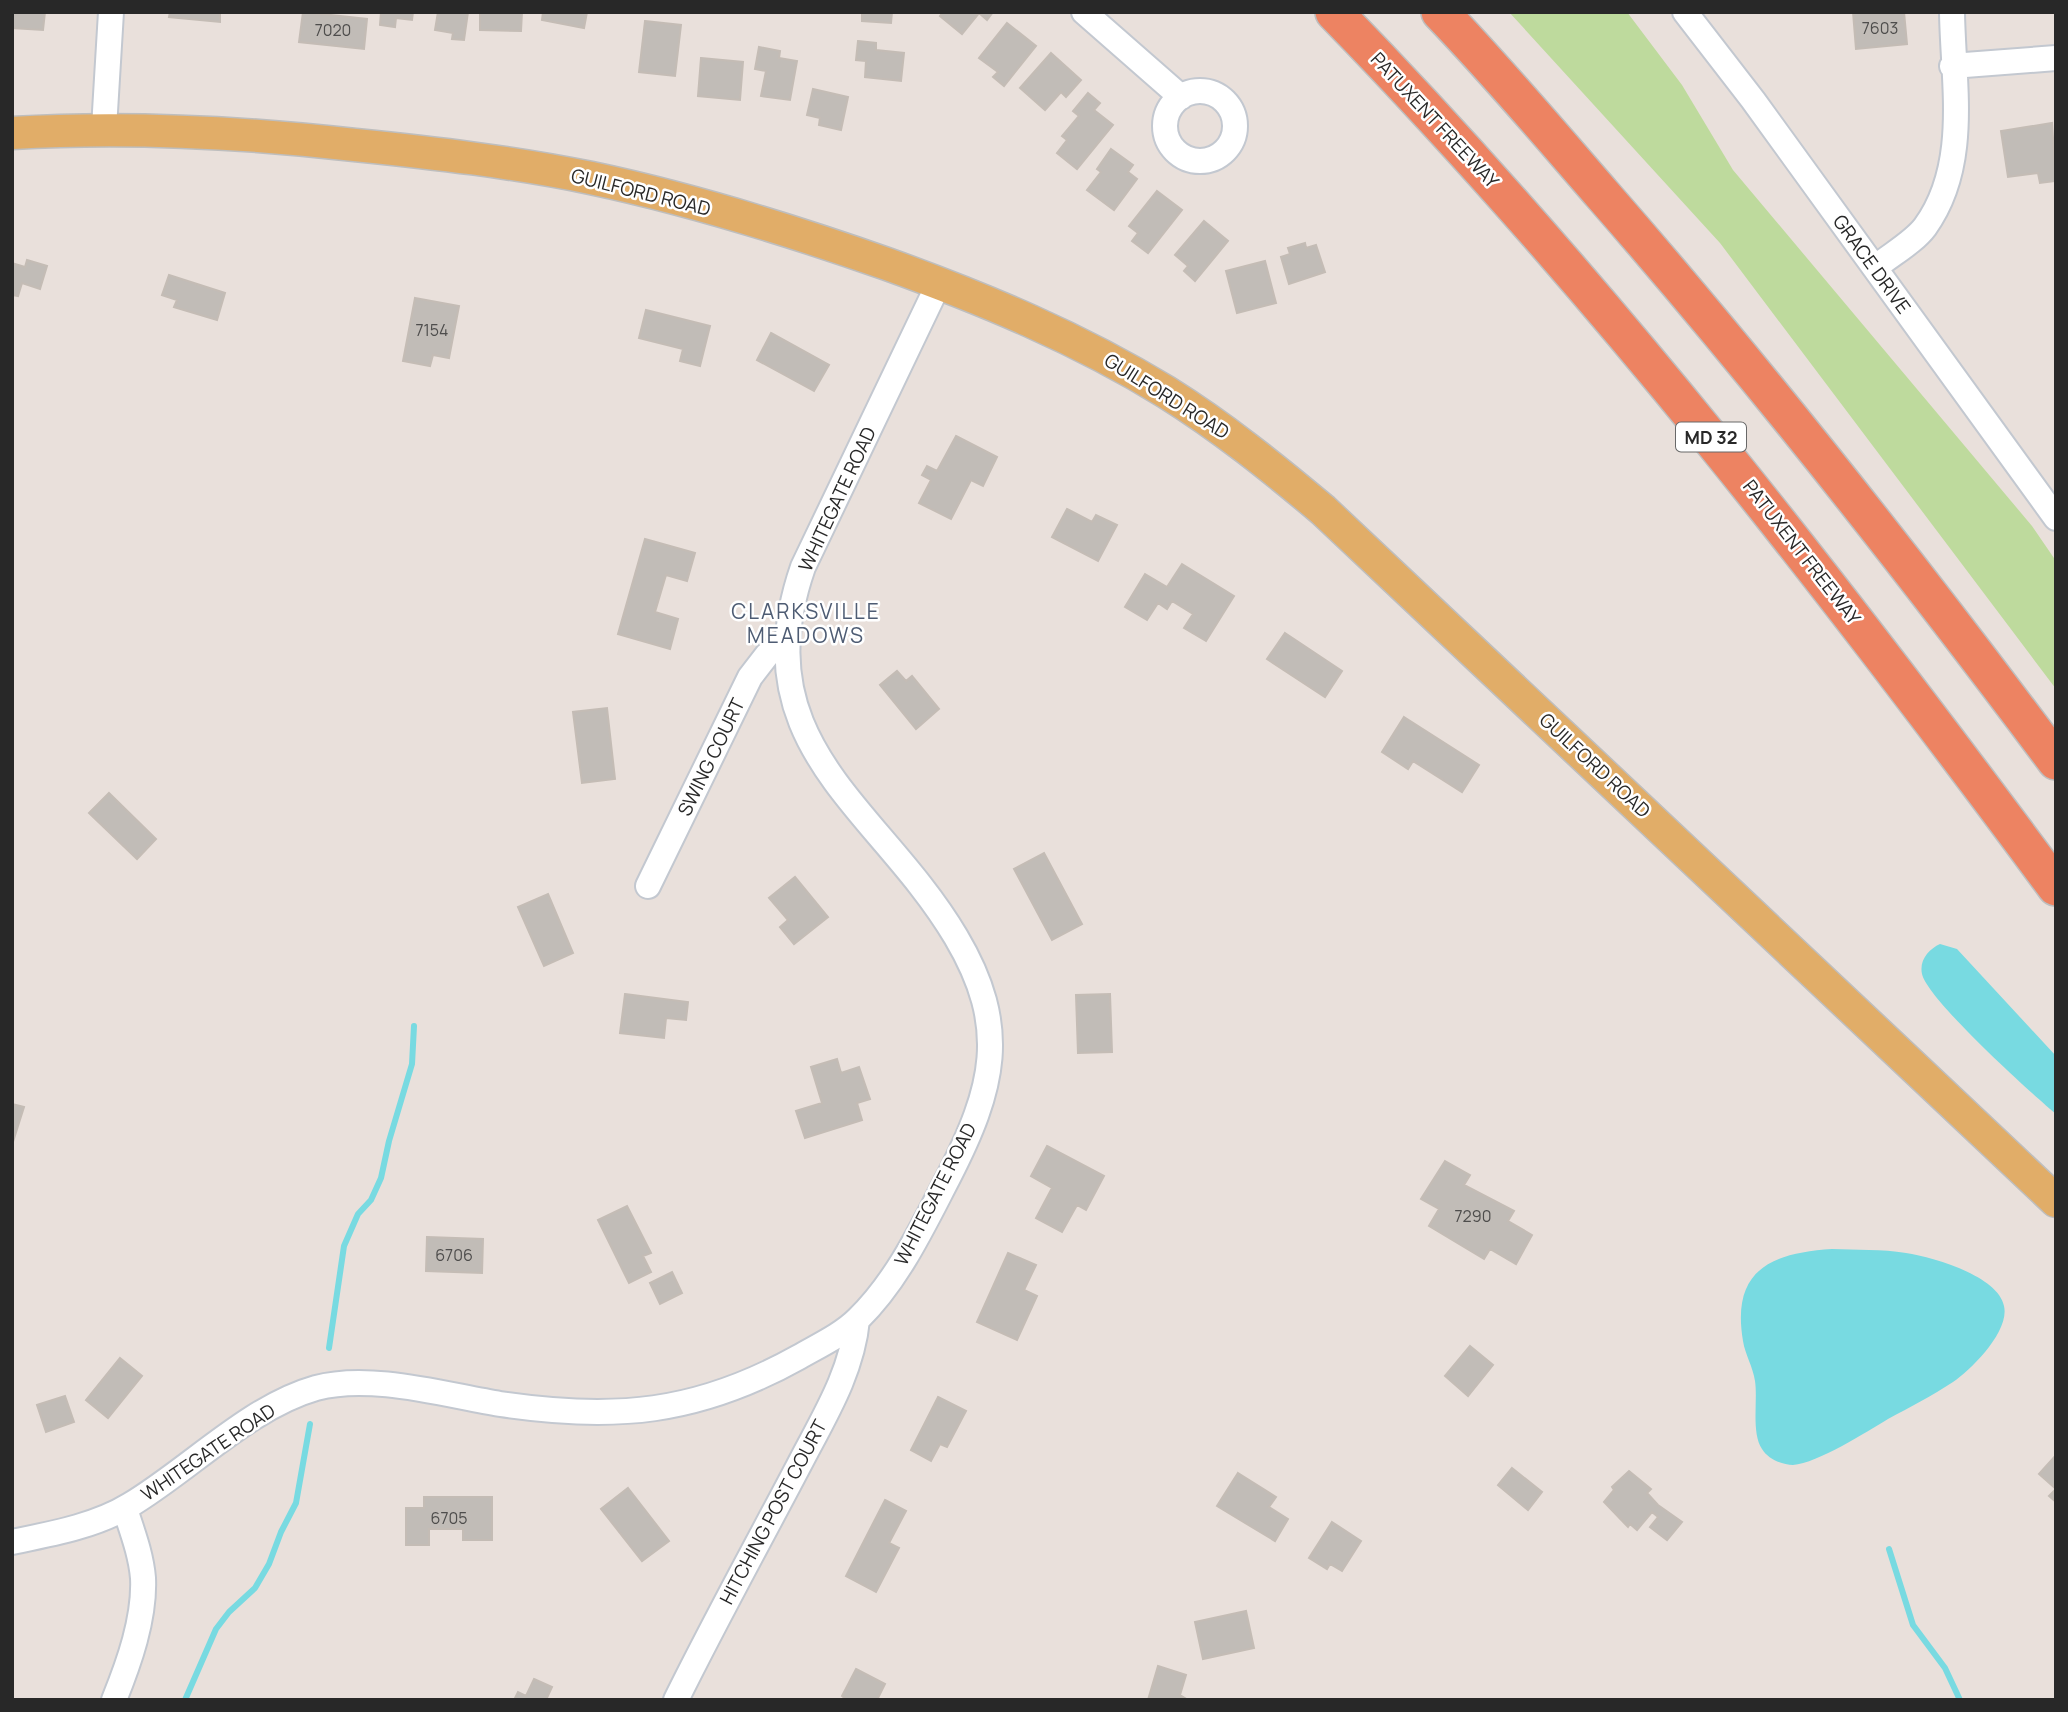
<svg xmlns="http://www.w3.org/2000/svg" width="2068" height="1712" font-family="Manrope,sans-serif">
<rect width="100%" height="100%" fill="#e9e0db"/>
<!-- green -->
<path fill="#beda9d" d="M1509 12H1627L1682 85 1733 170 2032 526 2056 561V689L1720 243Z"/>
<!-- water -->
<path fill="#78dae1" d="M1940 944 1957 949 2056 1056V1114C2031 1093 1928 1000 1922 974 1919 960 1929 949 1940 944Z
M1832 1249C1856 1250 1882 1249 1906 1253 1933 1257 1998 1276 2004 1306 2010 1331 1971 1370 1953 1382 1932 1396 1910 1407 1888 1419 1866 1432 1818 1463 1793 1465 1782 1465 1768 1459 1762 1449 1751 1432 1758 1401 1755 1381 1753 1367 1745 1354 1743 1341 1731 1270 1771 1253 1832 1249Z"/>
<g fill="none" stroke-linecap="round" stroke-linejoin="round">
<!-- stream -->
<path stroke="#78dae1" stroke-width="6" d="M329 1348 344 1246 358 1214 371 1200 381 1178 389 1141 412 1064 414 1026
M1889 1549 1913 1625 1945 1668 1960 1700
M185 1700 216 1629 229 1612 255 1588 269 1564 281 1532 296 1503 310 1424"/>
</g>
<!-- building -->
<path fill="#c1bcb7" stroke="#c4bcb5" stroke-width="2" d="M12 12H45L43 30 12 28Z
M170 12H220V22L169 17Z
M303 12 367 19 364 49 299 42Z
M381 12H413L412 20 396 18 395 27 380 25Z
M438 12H468L464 40 452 39 453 33 435 30Z
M480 12H522L521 31 480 30Z
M543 12H587L584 28 542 20Z
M862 12H892L891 23 862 21Z
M943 12H993L987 20 979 13 962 34 940 16Z
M1853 12H1904L1907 44 1856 49Z
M645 21 681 25 675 76 639 72Z
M1007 23 1036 46 1004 86 993 77 998 72 979 58Z
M858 41 876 43V50L904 53 901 81 865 77 866 61 856 60Z
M759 47 780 51 779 58 797 61 790 100 761 96 766 71 755 69Z
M1051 53 1081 80 1066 97 1061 92 1045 110 1020 88Z
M701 58 743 62 740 100 698 96Z
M813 89 848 97 841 130 819 125 820 118 807 115Z
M1088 93 1100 103 1094 110 1113 125 1077 169 1057 153 1067 140 1062 136 1079 116 1073 111Z
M2052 123 2056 181 2040 183 2038 173 2008 177 2001 131Z
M1111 149 1133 165 1128 172 1137 179 1114 210 1087 190 1101 172 1097 169Z
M1157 191 1182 210 1148 253 1132 241 1138 233 1129 226Z
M1204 221 1228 241 1195 281 1184 271 1188 266 1175 255Z
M1305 243 1306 248 1316 245 1325 272 1289 284 1281 257 1290 254 1288 248Z
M27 260 47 266 40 289 22 283 18 296 12 295V263L25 267Z
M1265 261 1276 303 1237 313 1226 271Z
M169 275 225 293 217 320 174 307 177 300 162 295Z
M415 298 459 306 449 358 433 355 430 366 403 361Z
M646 310 710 326 700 366 680 361 683 349 639 338Z
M771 333 829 365 814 391 757 360Z
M956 436 997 457 983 486 971 480 951 519 919 503 931 480 922 475 927 466 937 471Z
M1067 509 1092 522 1096 515 1117 525 1098 561 1052 537Z
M645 539 695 553 687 581 666 575 655 612 678 619 670 649 618 634Z
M1182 564 1234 596 1206 641 1184 628 1193 614 1172 601 1167 609 1158 603 1147 620 1125 607 1145 574 1167 587Z
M1285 633 1342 671 1325 697 1267 659Z
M897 671 906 681 912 676 939 709 916 729 880 685Z
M607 708 615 779 582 783 573 712Z
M1404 717 1479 765 1462 792 1413 761 1408 769 1382 752Z
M109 793 156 839 137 859 89 813Z
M1044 853 1082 924 1052 940 1014 869Z
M795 877 828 917 794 944 780 927 788 920 769 898Z
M548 894 573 953 544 966 518 907Z
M625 994 688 1002 686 1020 666 1018 664 1038 620 1033Z
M1110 994 1112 1052 1078 1053 1076 995Z
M837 1059 841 1073 859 1067 870 1099 857 1103 862 1120 805 1138 796 1111 822 1103 811 1067Z
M12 1104 24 1107 12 1145Z
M1047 1146 1104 1176 1086 1210 1077 1205 1062 1232 1036 1218 1052 1188 1031 1176Z
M1445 1161 1470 1175 1464 1185 1514 1211 1508 1221 1532 1235 1516 1264 1490 1249 1484 1259 1429 1226 1439 1209 1421 1199Z
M627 1206 651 1253 643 1256 651 1272 629 1283 598 1220Z
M427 1237 483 1239 482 1273 426 1271Z
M1008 1253 1036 1265 1024 1290 1037 1296 1017 1340 977 1322Z
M672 1272 682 1293 660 1304 650 1283Z
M1470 1346 1493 1365 1468 1396 1445 1376Z
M120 1358 142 1376 108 1418 86 1400Z
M65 1396 74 1422 46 1432 37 1405Z
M938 1397 966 1411 947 1447 940 1444 931 1461 911 1450Z
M2056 1455V1502L2049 1496 2056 1489 2039 1474Z
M1512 1468 1542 1492 1528 1510 1498 1485Z
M1629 1471 1651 1489 1647 1493 1658 1505 1682 1522 1667 1540 1650 1527 1658 1517 1652 1512 1637 1530 1630 1524 1628 1527 1604 1502 1614 1490 1612 1487Z
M1238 1473 1276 1497 1269 1507 1288 1519 1275 1541 1217 1506Z
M628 1488 669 1541 642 1561 601 1509Z
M424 1497H492V1540H463V1529H429V1545H406V1508H424Z
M885 1500 906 1511 889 1543 899 1548 876 1592 846 1576Z
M1332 1522 1361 1541 1342 1571 1330 1564 1327 1569 1309 1558Z
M1246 1611 1254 1648 1203 1659 1195 1622Z
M1158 1666 1186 1675 1180 1695 1188 1700H1148Z
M856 1669 885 1684 877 1700H847L842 1696Z
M534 1679 552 1687 546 1700H514L518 1692 526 1696Z"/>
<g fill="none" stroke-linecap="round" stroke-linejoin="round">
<defs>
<path id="minor" d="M1084 12 1181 97
M1685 12 1753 100 2056 518
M1952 66 2056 58
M1165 126a35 35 0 1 1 70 0a35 35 0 1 1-70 0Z
M104 128 111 12
M1875 268C1890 255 1913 243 1925 227 1970 165 1953 84 1952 12
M648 886 750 677 767 655 788 639
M12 1542C51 1534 96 1526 130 1505 190 1469 249 1407 316 1388 371 1373 445 1395 500 1404 614 1421 697 1414 799 1357 818 1346 842 1335 858 1319 898 1280 923 1226 948 1178 994 1088 1010 1028 956 937 879 807 741 746 803 567L939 283
M114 1700C129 1663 145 1618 143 1578 141 1554 132 1531 125 1509
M676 1700C715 1621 757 1545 798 1467 822 1420 852 1374 857 1320"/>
<path id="major" d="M12 133C127 126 240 132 355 145 434 153 513 162 591 178 691 199 790 230 887 264 984 299 1078 338 1166 392 1222 427 1273 468 1323 510L2056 1201"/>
<path id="highway" d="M1334 12C1599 284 1831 583 2056 887
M1440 12C1496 70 1549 133 1602 194 1762 377 1911 567 2056 761"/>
</defs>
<!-- minor casing -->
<use href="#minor" stroke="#c3c8d0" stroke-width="28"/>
<!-- major casing -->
<use href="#major" stroke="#bebebe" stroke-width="35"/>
<!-- highway casing -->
<use href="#highway" stroke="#bebebe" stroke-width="40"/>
<!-- minor -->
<use href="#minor" stroke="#fff" stroke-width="24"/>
<!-- major -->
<use href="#major" stroke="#e1ad68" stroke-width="32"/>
<!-- highway -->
<use href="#highway" stroke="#ed8362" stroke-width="37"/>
</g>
<g text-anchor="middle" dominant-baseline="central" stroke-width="5" stroke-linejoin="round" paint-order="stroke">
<!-- number labels -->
<g font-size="16" fill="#4e4d4c">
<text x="1880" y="28">7603</text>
<text x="333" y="30">7020</text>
<text x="432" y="330">7154</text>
<text x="1473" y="1216">7290</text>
<text x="454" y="1255">6706</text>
<text x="449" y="1518">6705</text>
</g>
<!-- shield labels -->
<rect fill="#fff" stroke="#686868" stroke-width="2" x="1676" y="422.5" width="70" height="29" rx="5"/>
<g font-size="18" font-weight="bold" fill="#282828">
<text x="1711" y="437">MD 32</text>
</g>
<!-- street labels -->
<g font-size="19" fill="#282828" stroke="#fff">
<text transform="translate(1435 120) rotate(47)">PATUXENT FREEWAY</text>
<text transform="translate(641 192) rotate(14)">GUILFORD ROAD</text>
<text transform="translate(1872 264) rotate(54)">GRACE DRIVE</text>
<text transform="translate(1167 396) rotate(32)">GUILFORD ROAD</text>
<text transform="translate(837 499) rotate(-65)">WHITEGATE ROAD</text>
<text transform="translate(1802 552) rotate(52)">PATUXENT FREEWAY</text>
<text transform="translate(711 757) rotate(-64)">SWING COURT</text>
<text transform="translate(1595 765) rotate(43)">GUILFORD ROAD</text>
<text transform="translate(935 1194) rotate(-63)">WHITEGATE ROAD</text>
<text transform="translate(208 1452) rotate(-34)">WHITEGATE ROAD</text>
<text transform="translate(773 1512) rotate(-62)">HITCHING POST COURT</text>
</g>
<!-- neighbourhood labels -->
<g font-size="21" letter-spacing="2" fill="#4e5c73" stroke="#fff">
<text x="806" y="611">CLARKSVILLE<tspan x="806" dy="24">MEADOWS</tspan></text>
</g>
</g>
<!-- border -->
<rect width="2068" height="1712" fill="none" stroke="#282828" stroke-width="28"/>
</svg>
